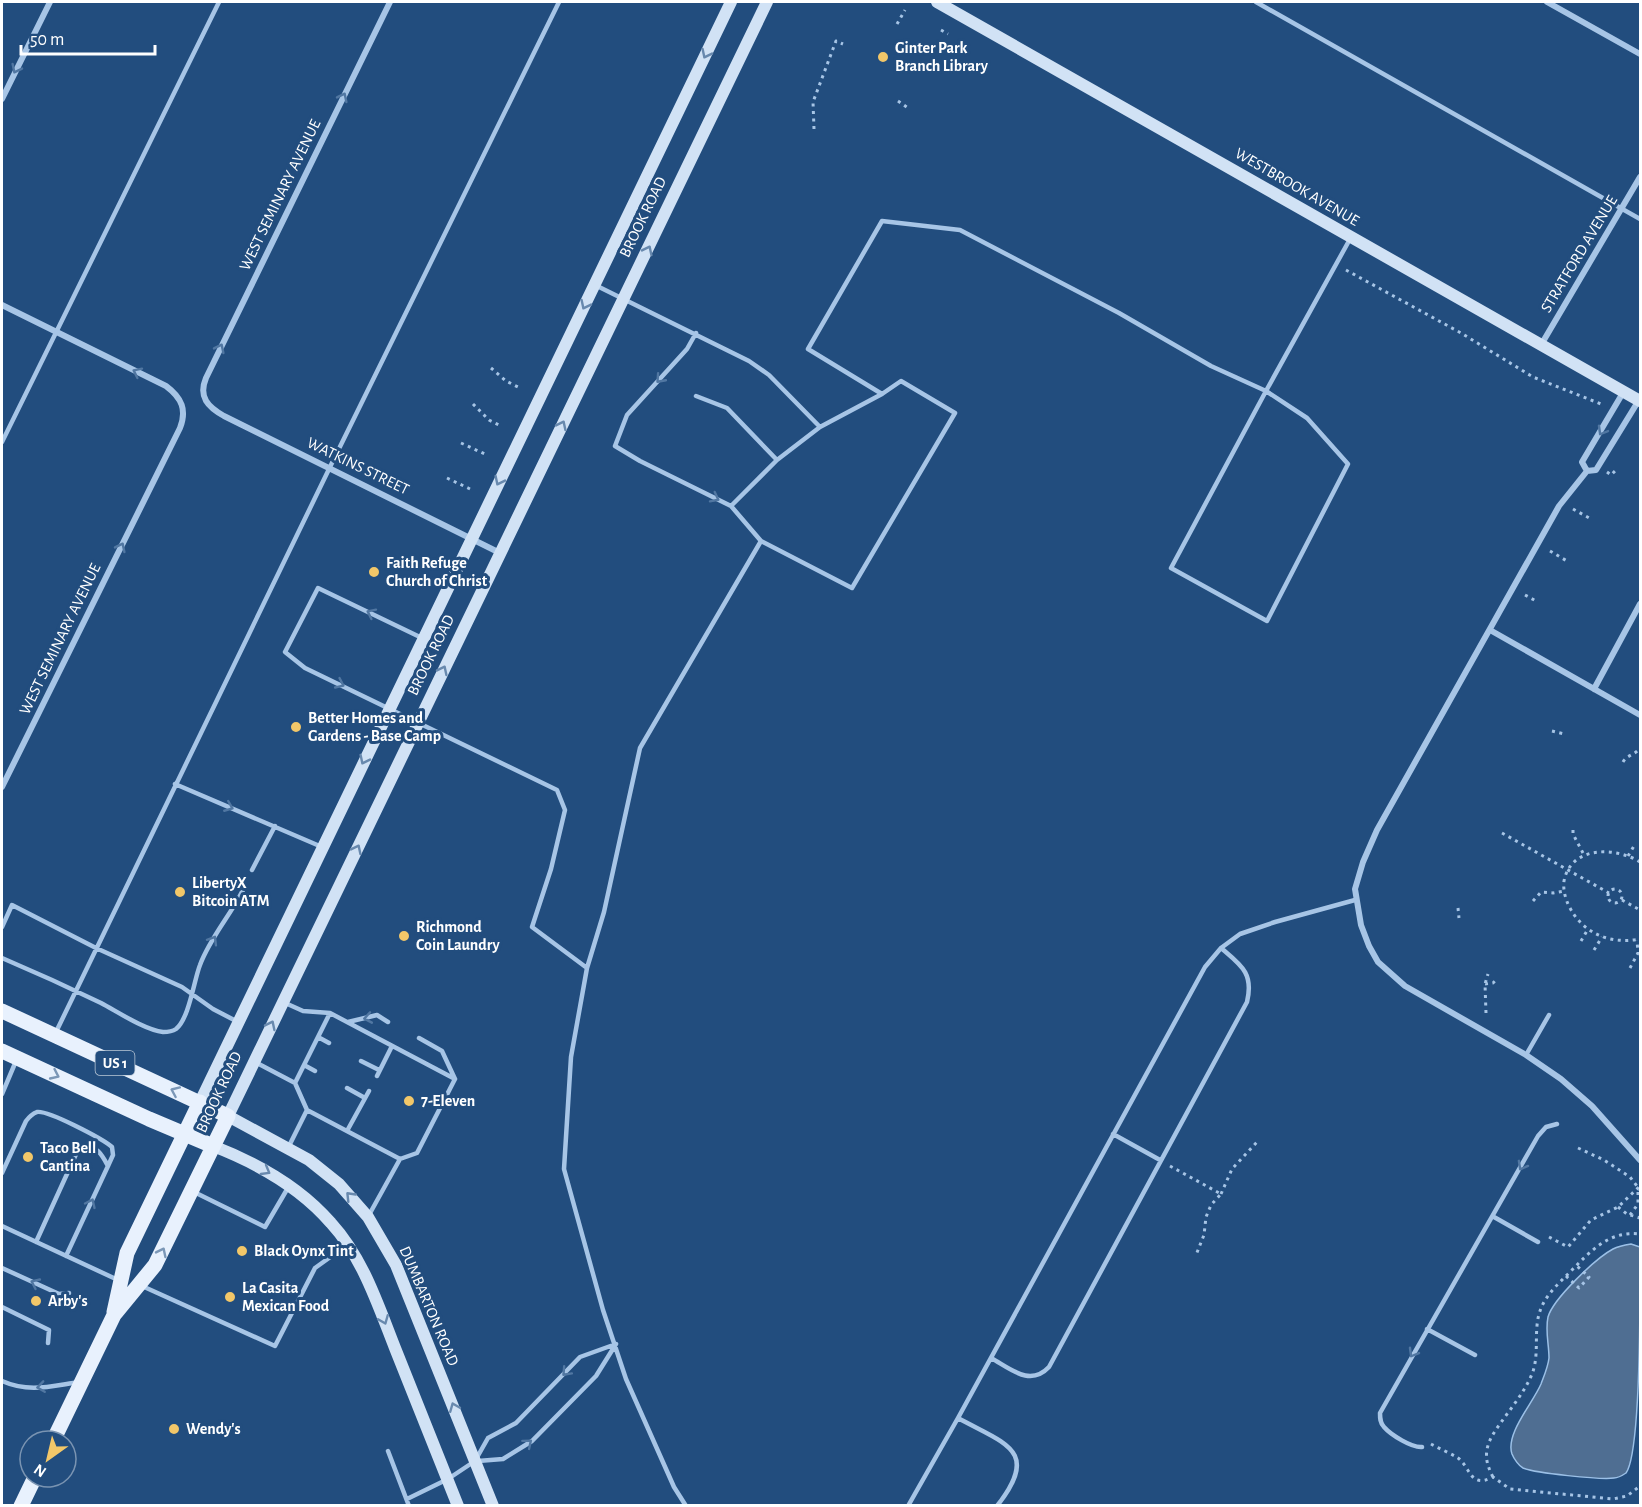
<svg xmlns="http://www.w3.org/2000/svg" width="1642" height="1507" font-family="'Alegreya Sans',sans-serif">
<rect width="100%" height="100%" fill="#224d7e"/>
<!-- water -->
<path fill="#4f6e92" stroke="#9bc0e7" stroke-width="1.5" d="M1631 1244 1640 1247C1640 1284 1642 1451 1626 1473 1623 1475 1617 1478 1614 1478 1601 1480 1534 1473 1523 1468 1519 1466 1514 1459 1512 1454 1505 1434 1533 1403 1541 1384 1544 1376 1548 1367 1549 1358 1549 1344 1545 1331 1548 1317 1553 1299 1596 1258 1613 1249 1619 1246 1625 1245 1631 1244Z"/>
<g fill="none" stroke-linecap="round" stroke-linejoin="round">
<!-- path -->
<path stroke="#a7c5e6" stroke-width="3" stroke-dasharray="3 4.5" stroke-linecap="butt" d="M897 24 905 10
M941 30 948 34
M898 101 908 108
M814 129 813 102 836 41 843 44
M1346 270 1461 333 1533 377 1601 404
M491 368 506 381 520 388
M473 404 489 420 501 426
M461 443 487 455
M1607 472 1611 475 1615 471 1618 473
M447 478 470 489
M1573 509 1591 519
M1550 551 1567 561
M1525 595 1538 602
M1552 731 1564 734
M1623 762C1627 755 1635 755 1640 748
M1573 830V834L1584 855
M1502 833 1609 893
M1628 856 1634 846
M1640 862C1616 847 1571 845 1564 881 1563 889 1565 897 1568 904 1581 933 1610 945 1640 939
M1608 896a7 7 0 1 1 14 0a7 7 0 1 1-14 0Z
M1622 900 1640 910
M1533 901 1541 892 1553 893 1564 891
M1458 908 1459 918
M1581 941 1588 929
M1594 950 1602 937
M1630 968 1638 953 1637 940
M1485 984 1493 983 1497 979
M1486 1013 1485 984 1488 974
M1578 1148 1604 1160 1630 1177 1640 1190
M1170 1166 1221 1194 1211 1205 1206 1217 1204 1235 1196 1255
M1221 1194 1232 1169 1258 1141
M1618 1207 1627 1214 1640 1218
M1630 1215 1638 1204V1190
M1549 1237 1568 1247 1591 1220 1618 1207 1640 1186
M1566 1276 1579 1288 1589 1277 1576 1265
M1431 1444C1440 1449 1450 1453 1458 1458 1471 1468 1470 1489 1493 1477L1510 1489 1613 1499 1627 1496 1640 1486
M1493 1477C1485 1462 1484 1451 1492 1436 1504 1416 1523 1396 1532 1374 1540 1354 1533 1331 1540 1311 1545 1296 1557 1285 1568 1274 1589 1253 1608 1230 1640 1234"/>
<!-- lane -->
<path stroke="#a7c5e6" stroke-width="4.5" d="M1256 2 1640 219
M595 285 749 361 769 375 820 427 882 394
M696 333 687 349 627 415 615 446 640 461 731 506 761 541
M1266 391 1307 418 1348 464 1267 621 1171 568Z
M696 396 727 408 777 460 820 427
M2 442 219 2
M731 506 777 460
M422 638 318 588 285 652 305 668 557 790 565 810 551 869 532 927 587 968 604 912 640 748 761 541 852 588 955 413 901 381 882 394 808 349 882 221 960 230 1119 313 1211 366 1266 391 1350 239
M175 784 322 847
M252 870 275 826
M2 927 12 905 96 948 182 987 213 1009 238 1022
M2 958C35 972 68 987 101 1003 118 1012 145 1030 163 1032 167 1032 173 1031 176 1029 189 1019 194 980 200 965 210 938 230 916 243 890
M587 968 571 1057 564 1169 603 1310 626 1379 674 1487 686 1506
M283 1002 303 1011 330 1013 455 1079 417 1153 400 1159 369 1215
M330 1013 295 1083 307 1110 400 1159
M348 1022 377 1015 388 1022
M56 1032 330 467 559 2
M318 1037 329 1043
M419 1038 442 1051 455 1079
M1526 1055 1549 1015
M361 1061 379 1070
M255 1062 295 1083
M304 1065 315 1071
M377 1076 392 1046
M347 1088 365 1098
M2 1094 16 1061
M347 1131 369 1091
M1113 1134 1160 1160
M288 1148 307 1110
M2 1173 26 1121C29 1117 32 1114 37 1112 48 1110 103 1139 112 1147L113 1155 108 1166 66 1256
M194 1192 265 1227 289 1186
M1494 1217 1538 1242
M2 1226 118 1280
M36 1242 77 1152 82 1146C97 1145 102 1155 108 1166
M2 1268 59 1294 69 1293
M142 1286 275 1346 315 1268 347 1245
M2 1307 49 1330 48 1343
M1427 1329 1475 1355
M991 1358C1011 1369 1030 1387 1049 1367L1247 1002C1254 973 1241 965 1221 948
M2 1381C29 1393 51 1386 79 1382
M958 1418C1005 1444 1041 1450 997 1506
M1422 1447C1412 1448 1391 1435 1384 1427 1380 1423 1380 1418 1380 1413L1538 1136 1546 1127 1557 1124
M388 1451 409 1506
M478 1461 503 1459 532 1441 596 1376 616 1344
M407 1499 448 1479 475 1461 488 1438 516 1423 580 1357 616 1344
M908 1506 958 1418 1205 967 1221 948 1240 934 1275 922 1355 900"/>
<!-- street -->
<path stroke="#a7c5e6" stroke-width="6" d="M390 2 206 378C198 397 208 407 224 416L500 553
M1547 2 1640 54
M2 99 50 2
M2 305 166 386C182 398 187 410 180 428L2 787
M1541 345 1640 177
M1639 400 1596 470 1587 471 1559 506 1377 830 1363 862 1355 889 1361 925 1369 946 1378 962 1405 986 1526 1055 1561 1079 1592 1106 1640 1160
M1587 471 1582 462 1624 391
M1490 630 1640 715
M1594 689 1640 604"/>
<!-- secondary -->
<path stroke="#d1e2f5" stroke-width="12" d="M937 2 1640 401
M200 1102 731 2
M213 1146C257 1163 300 1187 331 1223 363 1258 378 1305 395 1348 416 1401 437 1453 458 1506
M493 1506 396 1265 368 1217 339 1184 309 1160 228 1116 767 2"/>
<!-- primary -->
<path stroke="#e8f1fd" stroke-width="15" d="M2 1011 228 1116 155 1265 114 1315 53 1441
M2 1051 149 1119 213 1146
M114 1312 127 1253 200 1102
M21 1506 35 1477"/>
</g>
<!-- one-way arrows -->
<defs><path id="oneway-chevron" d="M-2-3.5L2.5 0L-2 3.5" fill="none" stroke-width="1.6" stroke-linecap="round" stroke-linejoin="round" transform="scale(1.5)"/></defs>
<g stroke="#6889ae">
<use href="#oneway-chevron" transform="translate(706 54) rotate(116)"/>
<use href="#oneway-chevron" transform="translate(648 250) rotate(-64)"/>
<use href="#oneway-chevron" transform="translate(585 305) rotate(116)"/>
<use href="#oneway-chevron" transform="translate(562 425) rotate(-64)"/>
<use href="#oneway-chevron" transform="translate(499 481) rotate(116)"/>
<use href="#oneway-chevron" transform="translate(443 670) rotate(-64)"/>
<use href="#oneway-chevron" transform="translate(364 760) rotate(116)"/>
<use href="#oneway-chevron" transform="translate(357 849) rotate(-64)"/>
<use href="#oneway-chevron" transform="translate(271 1025) rotate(-64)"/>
<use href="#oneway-chevron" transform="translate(266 1171) rotate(30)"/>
<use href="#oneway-chevron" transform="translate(350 1196) rotate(-134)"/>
<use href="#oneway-chevron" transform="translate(384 1320) rotate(68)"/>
<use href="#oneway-chevron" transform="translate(454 1407) rotate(-112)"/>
</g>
<g stroke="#5177a2">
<use href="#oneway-chevron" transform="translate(16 69) rotate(116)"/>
<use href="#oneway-chevron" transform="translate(343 97) rotate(-64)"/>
<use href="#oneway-chevron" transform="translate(220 348) rotate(-64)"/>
<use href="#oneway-chevron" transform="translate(137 372) rotate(-154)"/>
<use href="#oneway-chevron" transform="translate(660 379) rotate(132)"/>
<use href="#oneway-chevron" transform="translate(1602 431) rotate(120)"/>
<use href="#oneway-chevron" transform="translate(715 498) rotate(27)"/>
<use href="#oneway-chevron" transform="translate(121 547) rotate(-64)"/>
<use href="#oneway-chevron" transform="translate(371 613) rotate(-154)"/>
<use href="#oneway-chevron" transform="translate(340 684) rotate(25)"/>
<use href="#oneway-chevron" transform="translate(229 807) rotate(22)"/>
<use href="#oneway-chevron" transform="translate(213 940) rotate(-59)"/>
<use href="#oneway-chevron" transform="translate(368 1018) rotate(170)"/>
<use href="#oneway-chevron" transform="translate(1522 1166) rotate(119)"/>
<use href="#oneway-chevron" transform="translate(91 1203) rotate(-65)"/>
<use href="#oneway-chevron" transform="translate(35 1283) rotate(-155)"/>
<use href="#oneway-chevron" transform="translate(1413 1353) rotate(120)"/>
<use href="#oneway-chevron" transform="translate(566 1372) rotate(133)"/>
<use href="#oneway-chevron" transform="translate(41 1387) rotate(172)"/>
<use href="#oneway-chevron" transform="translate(528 1443) rotate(-40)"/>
</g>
<g stroke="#7b97b7">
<use href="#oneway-chevron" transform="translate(55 1075) rotate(25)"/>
<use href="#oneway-chevron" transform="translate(175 1091) rotate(-156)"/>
<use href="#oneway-chevron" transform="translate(162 1252) rotate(-64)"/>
</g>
<!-- markers -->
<g fill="#f2c769" stroke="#224d7e" stroke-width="2">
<circle cx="883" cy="57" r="6"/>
<circle cx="374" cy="572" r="6"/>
<circle cx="296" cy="727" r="6"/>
<circle cx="180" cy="892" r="6"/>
<circle cx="404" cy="936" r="6"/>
<circle cx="409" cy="1101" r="6"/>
<circle cx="28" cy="1157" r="6"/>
<circle cx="242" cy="1251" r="6"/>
<circle cx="230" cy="1297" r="6"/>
<circle cx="36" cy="1301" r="6"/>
<circle cx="174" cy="1429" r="6"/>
</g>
<g text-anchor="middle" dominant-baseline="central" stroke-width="6" stroke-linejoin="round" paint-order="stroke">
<!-- shield labels -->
<rect fill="#224d7e" stroke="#bdcad8" stroke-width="1.5" x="95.5" y="1051" width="39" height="24" rx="4.5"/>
<g font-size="15" font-weight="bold" fill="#fff">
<text x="115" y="1063">US 1</text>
</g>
<!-- poi labels -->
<g font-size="16" font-weight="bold" fill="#fff" stroke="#224d7e" text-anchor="start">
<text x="895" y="48">Ginter Park<tspan x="895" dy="18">Branch Library</tspan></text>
<text x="386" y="563">Faith Refuge<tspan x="386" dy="18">Church of Christ</tspan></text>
<text x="308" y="718">Better Homes and<tspan x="308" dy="18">Gardens - Base Camp</tspan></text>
<text x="192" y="883">LibertyX<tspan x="192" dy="18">Bitcoin ATM</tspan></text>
<text x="416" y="927">Richmond<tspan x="416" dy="18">Coin Laundry</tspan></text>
<text x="421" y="1101">7-Eleven</text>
<text x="40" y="1148">Taco Bell<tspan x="40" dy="18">Cantina</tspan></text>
<text x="254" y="1251">Black Oynx Tint</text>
<text x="242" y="1288">La Casita<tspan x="242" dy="18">Mexican Food</tspan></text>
<text x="48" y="1301">Arby's</text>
<text x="186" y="1429">Wendy's</text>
</g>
<!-- street labels -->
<g font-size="16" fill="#fff" stroke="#224d7e">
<text transform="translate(1297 187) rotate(30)">WESTBROOK AVENUE</text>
<text transform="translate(280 195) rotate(-64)">WEST SEMINARY AVENUE</text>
<text transform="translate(643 217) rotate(-64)">BROOK ROAD</text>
<text transform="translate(1579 254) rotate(-59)">STRATFORD AVENUE</text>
<text transform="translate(358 466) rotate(26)">WATKINS STREET</text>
<text transform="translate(60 639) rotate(-64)">WEST SEMINARY AVENUE</text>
<text transform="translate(431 655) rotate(-64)">BROOK ROAD</text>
<text transform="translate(219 1092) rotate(-65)">BROOK ROAD</text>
<text transform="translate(429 1306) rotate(67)">DUMBARTON ROAD</text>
</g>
</g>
<!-- border -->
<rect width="1642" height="1507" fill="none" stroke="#ffffff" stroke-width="6"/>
<!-- north arrow -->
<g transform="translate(48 1459) rotate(214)"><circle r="28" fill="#224d7e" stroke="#7a94b2" stroke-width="1.5"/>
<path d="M0-4.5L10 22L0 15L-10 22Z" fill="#f2c769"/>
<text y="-9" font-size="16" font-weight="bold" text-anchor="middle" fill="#ffffff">N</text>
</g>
<!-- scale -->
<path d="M21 45v9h134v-9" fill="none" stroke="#ffffff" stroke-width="3"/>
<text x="30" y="45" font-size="18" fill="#ffffff" stroke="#224d7e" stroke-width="4.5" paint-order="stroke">50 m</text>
</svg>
